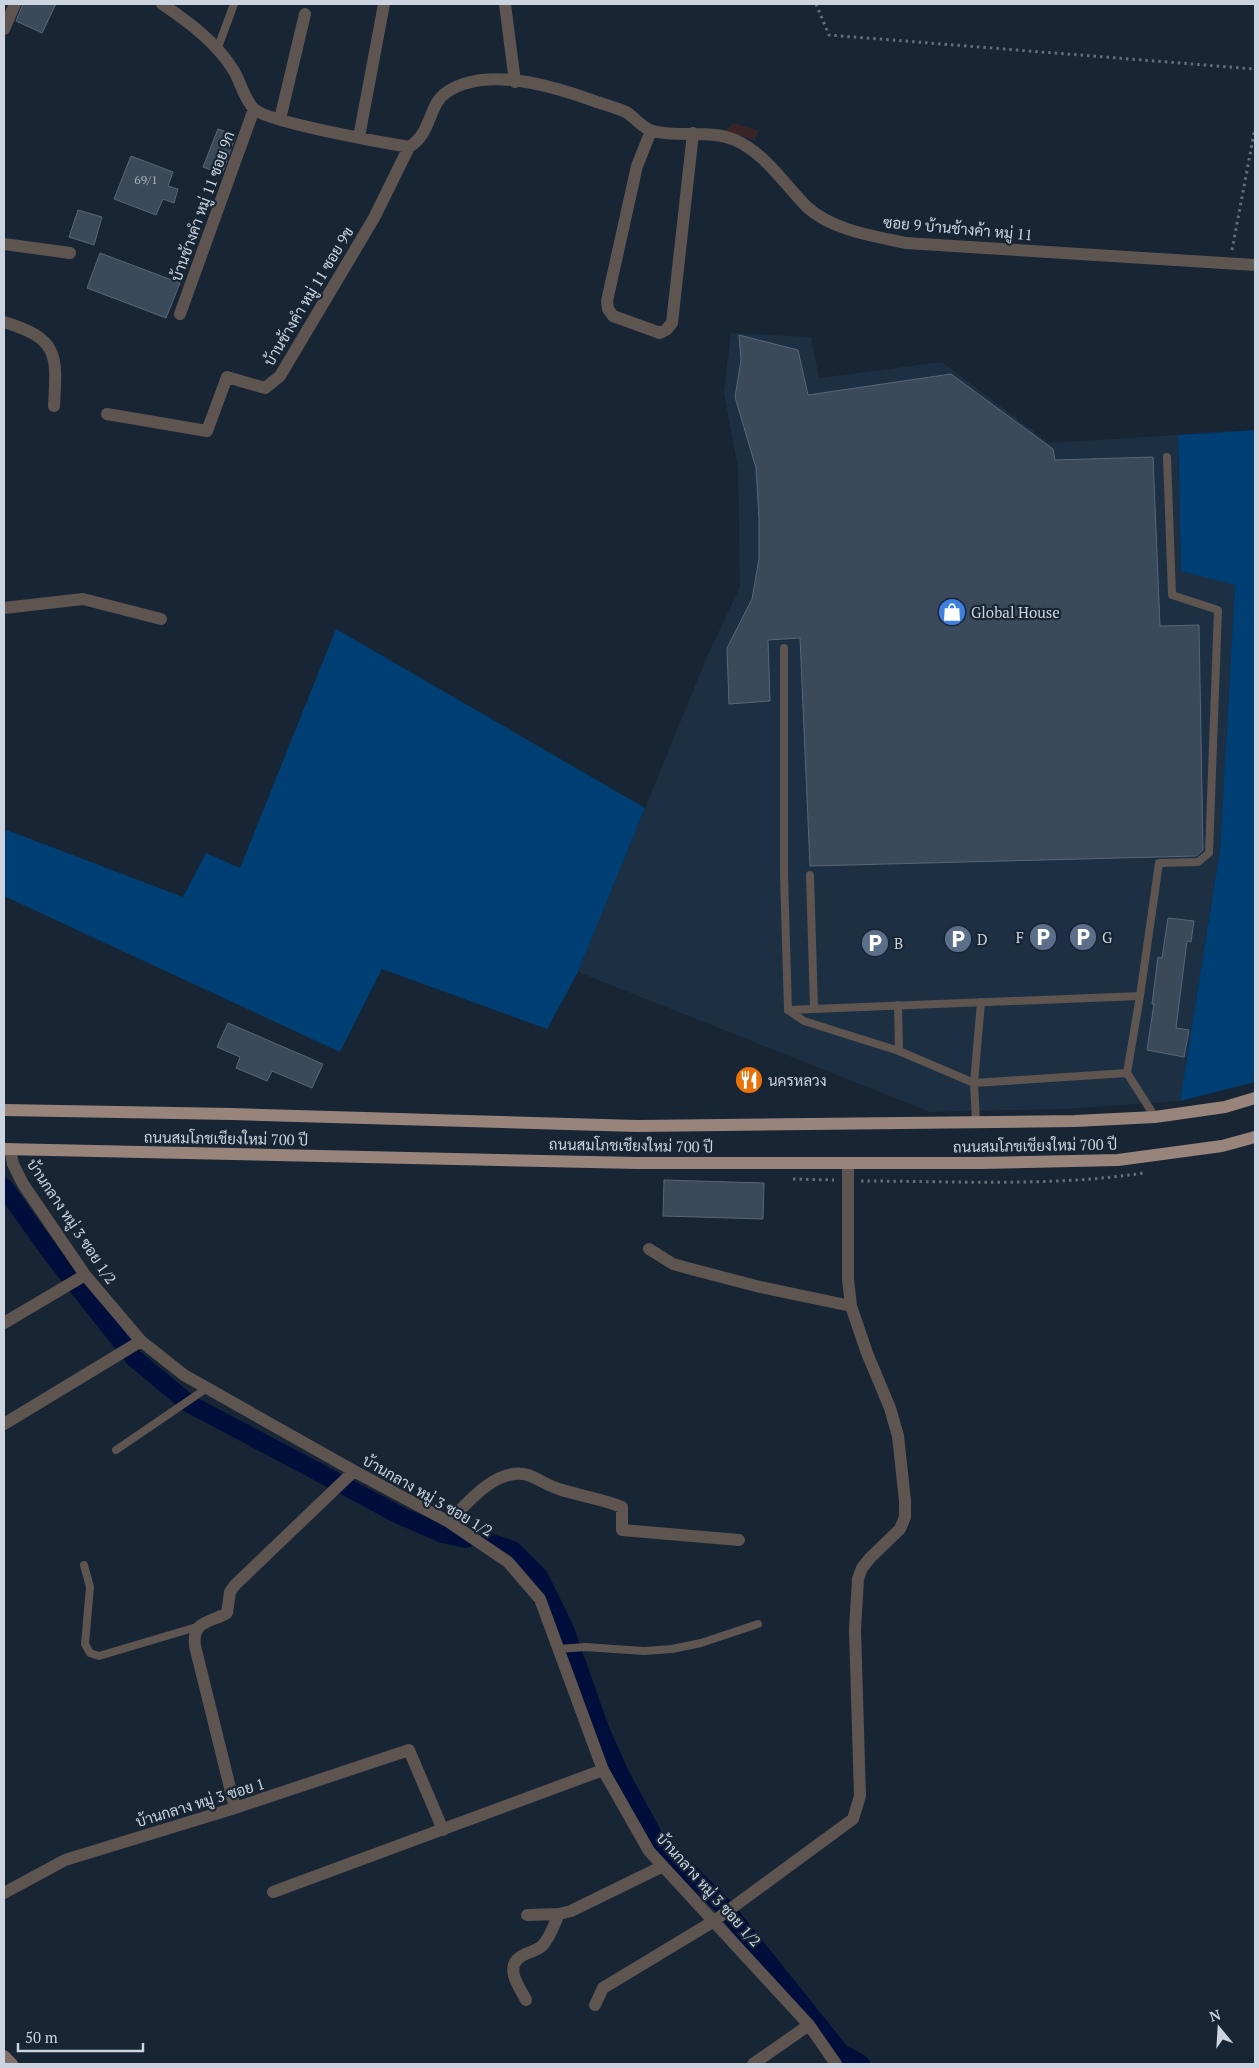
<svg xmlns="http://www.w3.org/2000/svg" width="1259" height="2068" font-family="'PT Serif',Sarabun,serif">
<rect width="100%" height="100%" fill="#182534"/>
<!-- built -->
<path fill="#1d2f42" d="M731 333 811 337 819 378 942 362 1049 443 1178 435 1181 571 1235 584 1220 850 1180 1101 1066 1109 930 1112 578 972 706 659 740 587 738 469 724 392Z"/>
<!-- industrial -->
<path fill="#392526" d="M734 123 759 131 754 140 725 131Z"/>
<!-- green -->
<path fill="#003f73" d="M1255 430V1082L1180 1101 1220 850 1235 585 1181 571 1178 435Z
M336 629 645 808 578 972 547 1029 382 969 340 1052 4 896V829L183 897 206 853 240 868Z"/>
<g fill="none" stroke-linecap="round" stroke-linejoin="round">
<!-- canal -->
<path stroke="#000e3b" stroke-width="18" d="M4 1187 51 1253 134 1358 188 1403 401 1516 443 1534 466 1539
M488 1542 513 1550 539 1576 565 1629 600 1729 620 1774 656 1840 724 1907 841 2053 861 2064"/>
</g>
<!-- building -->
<path fill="#3b4a5a" stroke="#576778" d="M23 4H56L42 33 16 21Z
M218 129 236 135 222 174 203 167Z
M131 156 173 172 168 186 178 189 174 203 163 199 156 215 114 199Z
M78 210 102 217 94 245 69 237Z
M100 253 180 283 166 318 87 288Z
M739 335 798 350 808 395 951 374 1053 449 1055 460 1153 457 1160 626 1199 625 1203 850 1196 856 810 866 800 638 768 640 770 701 729 704 727 648 752 599 759 559V518L756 468 735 397 741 360Z
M1168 918 1194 921 1191 942 1187 941 1176 1028 1189 1030 1184 1057 1147 1050 1154 1004H1152L1158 957 1162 958Z
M228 1023 323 1064 312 1088 272 1071 267 1081 236 1068 240 1057 217 1047Z
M664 1180 764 1183 763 1219 663 1216Z"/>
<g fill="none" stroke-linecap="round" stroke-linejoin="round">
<!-- path -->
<path stroke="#636e7b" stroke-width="3" stroke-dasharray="2.5 4" stroke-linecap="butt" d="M816 4 829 35 1255 69
M1232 250 1255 128
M793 1179 834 1180
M861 1181C955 1181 1051 1187 1144 1173"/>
<!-- lane -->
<path stroke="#5e5450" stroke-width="8" d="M217 50 234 4
M784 648V875L788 1010
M810 875 814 1008
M981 1002 974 1083 1127 1073
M898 1005 899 1051
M788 1010 1140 996
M788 1010 804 1021 899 1051 974 1083 976 1122
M1155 1117 1127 1073 1140 996 1159 863 1198 862 1209 853 1218 610 1172 595 1167 457
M116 1450 207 1388
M84 1565 90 1587 85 1644 90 1653 99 1656 200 1626
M558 1649 585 1647 644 1651 672 1649 701 1643 758 1624"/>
<!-- street -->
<path stroke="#5e5450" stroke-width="12" d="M162 4C189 22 217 43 234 71 241 83 244 99 254 109 267 122 385 143 409 147 432 134 428 104 447 92 487 65 556 87 597 102 606 105 617 108 626 112 636 118 641 128 653 131 680 138 709 129 735 140 766 154 784 184 807 207 832 230 873 236 906 243L1255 265
M505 4 515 82
M4 29 15 4
M280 119 305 14
M651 131 637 166 607 301 608 309 613 316 660 333 666 330 672 323 693 133
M359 137 384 4
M4 244 70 253
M180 314 254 109
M4 322C59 339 57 354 54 406
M107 414 207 431 227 377 265 388 280 376 374 218 409 147
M4 608 83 599 161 619
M10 1149 13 1164 23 1184 85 1275 141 1341 184 1375 354 1471 449 1522 508 1562 540 1599 603 1770 649 1851 809 2025 836 2064
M649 1249 673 1264 691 1269 760 1287 851 1306
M4 1323 85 1275
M4 1424 141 1341
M449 1522C467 1503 497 1466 528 1475 539 1479 548 1486 559 1489 580 1496 602 1499 622 1507V1530L739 1540
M235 1808 195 1646C192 1620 210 1623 227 1613L230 1592 235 1585 354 1471
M273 1892 603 1770
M4 1893 65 1860 235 1808 409 1750 443 1830
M527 1915 559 1914 571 1911 663 1866
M526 2000C520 1988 505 1969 519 1958 526 1952 536 1952 543 1945 550 1937 555 1923 559 1914
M595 2005 603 1988 714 1921 853 1819 860 1796 855 1630 858 1579 862 1568 870 1558 900 1529 905 1517V1501L898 1436 890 1408 867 1353 851 1306 848 1279V1163
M753 2064 809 2025"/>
<!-- secondary -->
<path stroke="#7f6f68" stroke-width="12" d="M4 2056 12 2064"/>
<!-- primary -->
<path stroke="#98847a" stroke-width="12" d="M4 1110 232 1114 637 1126 1075 1121 1155 1117 1225 1107 1255 1098
M4 1149 637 1163H980L1118 1160 1222 1146 1255 1137"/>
</g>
<!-- icons -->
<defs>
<symbol id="shop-disc" viewBox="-11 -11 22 22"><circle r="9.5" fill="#3f7fe0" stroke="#182534"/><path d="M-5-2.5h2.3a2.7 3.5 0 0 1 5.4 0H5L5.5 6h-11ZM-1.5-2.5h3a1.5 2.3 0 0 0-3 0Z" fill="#fff"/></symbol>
<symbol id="parking-disc" viewBox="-11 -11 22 22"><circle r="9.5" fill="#5c6f8a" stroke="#182534"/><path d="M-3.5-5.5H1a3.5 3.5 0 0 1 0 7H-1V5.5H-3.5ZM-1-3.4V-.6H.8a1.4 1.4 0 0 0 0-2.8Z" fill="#fff"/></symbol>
<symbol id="restaurant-disc" viewBox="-11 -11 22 22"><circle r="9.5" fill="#e8710a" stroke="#182534"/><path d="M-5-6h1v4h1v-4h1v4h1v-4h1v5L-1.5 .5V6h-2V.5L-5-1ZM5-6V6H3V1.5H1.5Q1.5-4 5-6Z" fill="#fff"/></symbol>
</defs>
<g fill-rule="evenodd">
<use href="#shop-disc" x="936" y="596" width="32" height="32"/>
<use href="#parking-disc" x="1027" y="921" width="32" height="32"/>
<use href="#parking-disc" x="1067" y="921" width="32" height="32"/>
<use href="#parking-disc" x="942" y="923" width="32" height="32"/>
<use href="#parking-disc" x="859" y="927" width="32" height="32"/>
<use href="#restaurant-disc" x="733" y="1064" width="32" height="32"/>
</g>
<g text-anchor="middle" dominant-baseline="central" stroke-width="4.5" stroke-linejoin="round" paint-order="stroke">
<!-- number labels -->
<g font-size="12" fill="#a8b2be">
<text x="146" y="179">69/1</text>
</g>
<!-- street labels -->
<g font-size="15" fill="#ccd5df" stroke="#182534">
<text transform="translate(202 206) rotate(-70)">บ้านช้างคำ หมู่ 11 ซอย 9ก</text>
<text transform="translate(958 228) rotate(5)">ซอย 9 บ้านช้างค้า หมู่ 11</text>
<text transform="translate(308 296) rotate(-59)">บ้านช้างคำ หมู่ 11 ซอย 9ข</text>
<text transform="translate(226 1138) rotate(1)">ถนนสมโภชเชียงใหม่ 700 ปี</text>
<text transform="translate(631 1145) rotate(1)">ถนนสมโภชเชียงใหม่ 700 ปี</text>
<text transform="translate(1035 1145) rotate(-1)">ถนนสมโภชเชียงใหม่ 700 ปี</text>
<text transform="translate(72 1221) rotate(56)">บ้านกลาง หมู่ 3 ซอย 1/2</text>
<text transform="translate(428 1495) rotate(30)">บ้านกลาง หมู่ 3 ซอย 1/2</text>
<text transform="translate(200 1802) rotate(-17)">บ้านกลาง หมู่ 3 ซอย 1</text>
<text transform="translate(709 1889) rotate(48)">บ้านกลาง หมู่ 3 ซอย 1/2</text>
</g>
<!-- poi labels -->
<g font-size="15" fill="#ccd5df" stroke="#182534" text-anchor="start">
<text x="971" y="612">Global House</text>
<text x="1024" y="937" text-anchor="end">F</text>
<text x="1102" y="937">G</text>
<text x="977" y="939">D</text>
<text x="894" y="943">B</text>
<text x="768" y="1080">นครหลวง</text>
</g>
</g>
<!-- border -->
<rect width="1259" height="2068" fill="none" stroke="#ccd5df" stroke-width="10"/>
<!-- north arrow -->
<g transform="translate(1219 2028) rotate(342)" stroke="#182534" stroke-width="4" paint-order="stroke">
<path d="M0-4L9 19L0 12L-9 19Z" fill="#ccd5df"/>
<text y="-8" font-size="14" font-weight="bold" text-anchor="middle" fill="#ccd5df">N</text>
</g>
<!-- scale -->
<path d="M18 2043v8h125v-8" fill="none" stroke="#ccd5df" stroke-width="2.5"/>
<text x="25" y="2043" font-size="15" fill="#ccd5df" stroke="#182534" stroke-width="4" paint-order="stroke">50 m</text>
</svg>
